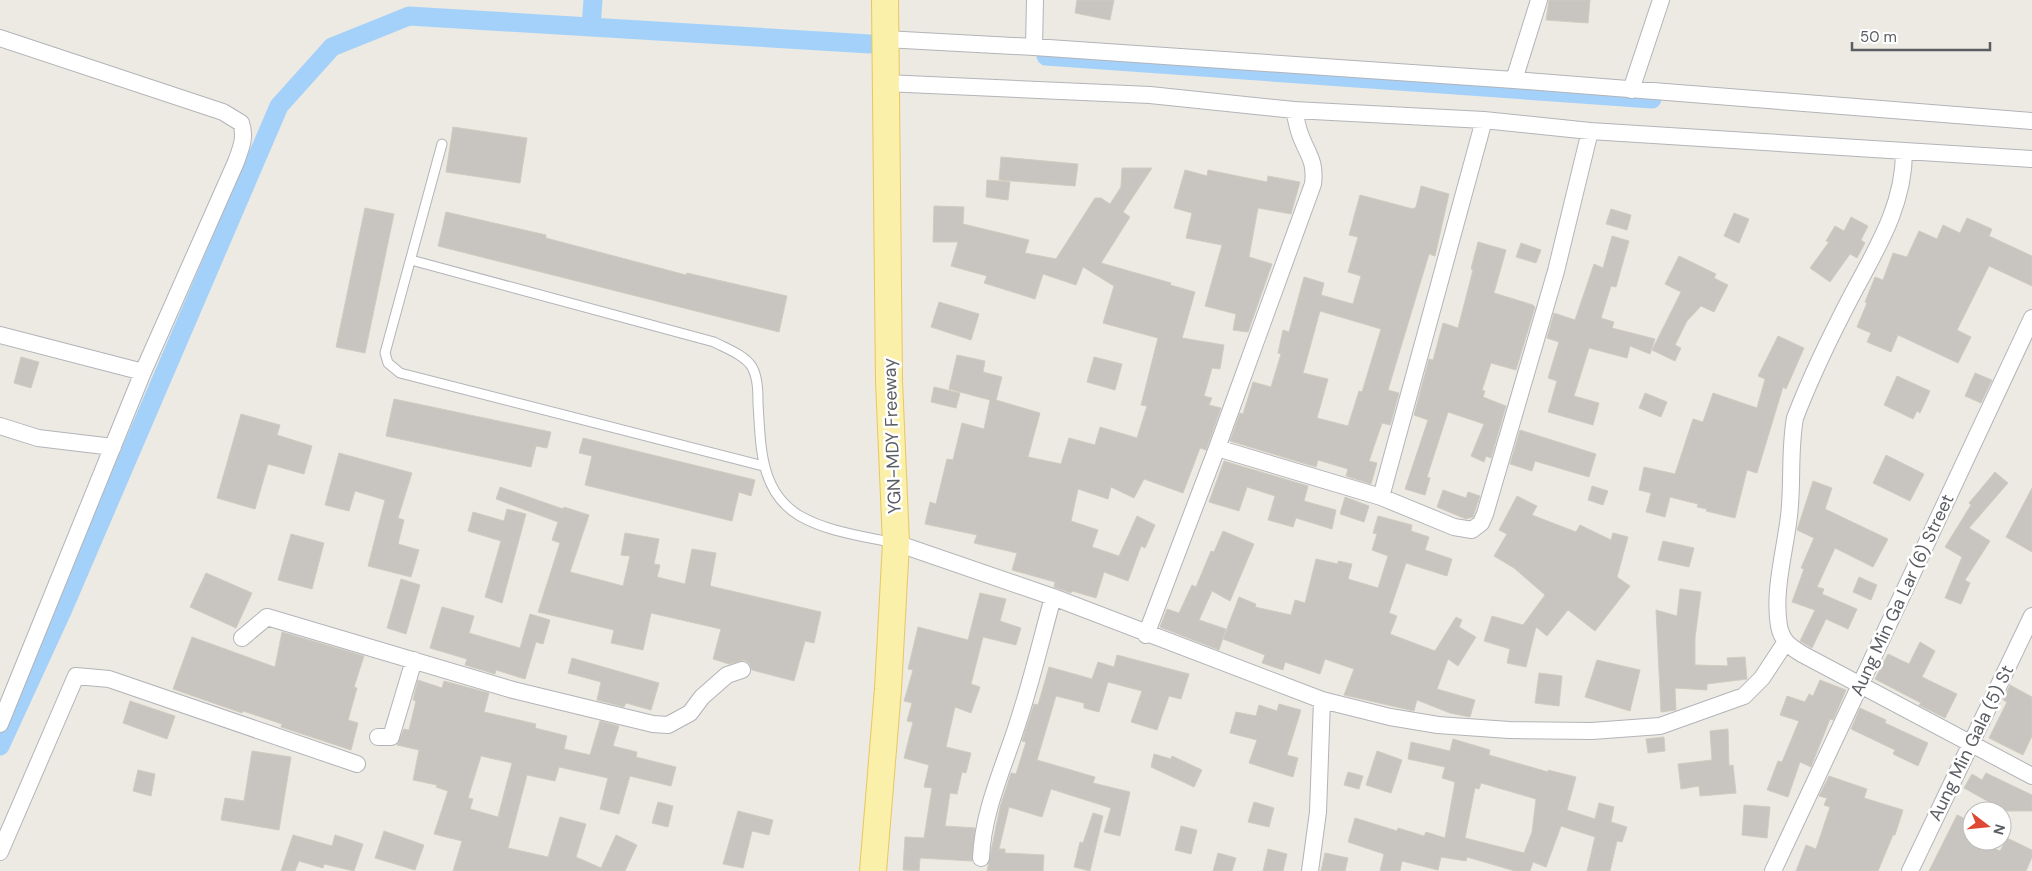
<svg xmlns="http://www.w3.org/2000/svg" width="2032" height="871" font-family="'DM Sans',sans-serif">
<rect width="100%" height="100%" fill="#eceae2"/>
<g fill="none" stroke-linecap="round" stroke-linejoin="round">
<!-- canal -->
<path stroke="#a4d1fa" stroke-width="19" d="M591 27 593 0
M1046 56 1652 99
M0 746 63 609 279 106 332 47 409 16 870 44"/>
</g>
<!-- building -->
<path fill="#c8c4bf" stroke="#d0ccc0" fill-rule="evenodd" d="M1077 0H1114L1110 20 1075 13Z
M1549 0H1590L1588 23 1546 20Z
M453 127 527 138 520 183 446 172Z
M1001 157 1078 164 1075 186 999 180Z
M1122 168H1152L1123 212 1130 217 1101 263 1171 283 1170 285 1195 292 1182 338 1224 345 1220 369 1212 368 1204 396 1212 398 1209 405 1221 408 1206 450 1200 448 1183 493 1144 479 1134 498 1111 487 1108 499 1078 489 1071 521 1098 530 1092 547 1119 556 1137 516 1155 525 1145 548 1141 546 1128 581 1104 572 1096 598 1072 591 1071 593 1054 587 1055 582 1012 570 1017 553 974 543 977 535 925 524 930 502 936 504 947 459 953 460 962 423 984 429 990 400 949 389 957 355 985 361 983 372 1002 377 996 400 1040 413 1028 457 1061 464 1069 438 1095 445 1100 427 1137 438 1147 406 1141 405 1158 338 1103 323 1114 286 1083 267 1076 285 1043 274 1035 299 984 283 987 276 951 266 958 242H933L934 206 964 207 963 224 1029 240 1025 253 1056 259 1095 198H1101L1110 204 1121 187Z
M1185 170 1207 176 1208 170 1267 182 1268 176 1300 182 1291 214 1258 208 1249 257 1272 264 1248 332 1233 330 1236 314 1205 306 1222 245 1186 238 1192 213 1174 208Z
M987 180 1010 182 1008 200 986 197Z
M1421 186 1449 194 1435 256 1429 254 1388 390 1399 393 1391 422 1390 425 1382 423 1369 461 1377 463 1371 484 1346 476 1348 469 1318 460 1316 467 1230 441 1240 413 1243 414 1253 382 1271 387 1281 354 1278 353 1283 330 1289 332 1304 277 1324 283 1321 295 1353 304 1361 276 1348 272 1358 237 1349 235 1360 195 1413 209 1416 207ZM1320 311 1381 329 1362 392 1359 391 1348 426 1317 418 1328 379 1303 373Z
M365 208 394 214 365 353 336 347Z
M1611 209 1631 215 1627 230 1606 224Z
M446 212 546 235V238L686 275 687 273 787 296 779 332 438 246Z
M1734 213 1749 219 1739 243 1724 236Z
M1851 217 1868 226 1861 240 1865 243 1857 258 1850 254 1830 282 1810 268 1829 242 1826 241 1835 226 1844 231Z
M1967 218 1992 229 1989 236 2032 256V286L1989 266 1957 330 1971 337 1958 363 1898 335 1891 352 1867 342 1871 333 1857 327 1867 303 1865 302 1875 277 1883 280 1893 253 1907 257 1919 231 1937 239 1943 225 1960 233Z
M1612 236 1629 241 1616 287 1611 286 1601 318 1614 322 1612 328 1655 339 1650 354 1630 346 1627 358 1589 348 1574 396 1599 403 1593 425 1548 412 1557 381 1548 378 1559 342 1547 338 1554 313 1575 320 1594 264 1603 268Z
M1478 242 1506 250 1494 293 1533 305 1535 307 1516 370 1491 363 1482 390 1485 391 1483 397 1506 406 1491 458 1486 456 1484 462 1471 456 1484 424 1448 412 1427 477 1430 478 1425 495 1405 489 1428 420 1414 415 1429 359 1433 360 1443 323 1458 328 1473 270 1471 269Z
M1521 243 1541 250 1536 263 1516 257Z
M1679 256 1716 274 1714 278 1728 285 1714 312 1701 306 1687 321 1675 345 1681 348 1675 361 1652 350 1681 292 1665 284Z
M939 302 979 314 971 340 931 327Z
M1778 336 1804 348 1786 389 1783 387 1757 473 1747 470 1735 518 1706 511 1707 509 1697 507 1698 504 1670 497 1665 517 1646 512 1651 493 1639 490 1644 467 1675 474 1693 419 1703 422 1713 393 1757 408 1765 379 1758 376Z
M21 357 39 362 31 388 14 383Z
M1094 357 1122 364 1115 390 1087 382Z
M1975 373 1992 380 1981 403 1965 396Z
M1897 376 1930 391 1920 413 1917 411 1913 419 1884 405Z
M934 387 960 393 956 408 931 402Z
M1645 393 1667 402 1661 417 1639 408Z
M394 399 551 432 547 448 536 446 531 467 386 436Z
M241 414 280 425 277 435 312 446 304 474 268 464 255 509 217 498Z
M1520 430 1596 454 1589 477 1535 461 1532 471 1510 464Z
M583 438 755 480 751 496 739 492 732 521 585 485 592 456 579 453Z
M339 453 412 473 398 518 404 520 398 544 419 550 411 577 368 566 385 500 355 491 349 511 325 505Z
M1886 455 1924 474 1910 501 1873 483Z
M1224 461 1308 486 1304 501 1336 510 1332 529 1296 518 1293 527 1268 520 1275 496 1247 487 1239 511 1209 502Z
M1995 472 2008 483 1969 528 1990 541 1965 580 1970 583 1961 604 1945 598 1962 557 1945 547 1971 505 1969 503Z
M1813 481 1832 488 1825 509 1888 539 1873 567 1835 548 1817 587 1824 589 1822 594 1857 609 1848 629 1826 619 1812 648 1800 641 1815 610 1792 602 1804 569 1801 568 1814 538 1797 530Z
M1592 486 1608 491 1603 505 1588 500Z
M500 487 563 509 564 507 589 515 570 572 623 586 630 556 621 555 625 533 659 539 654 564 660 565 657 577 685 584 692 549 716 553 710 586 821 612 814 643 805 641 794 681 752 670 749 663 744 660 729 664 713 659 721 629 651 613 643 650 611 643 614 630 538 612 560 543 552 540 558 522 496 499Z
M2032 488V552L2006 537Z
M1443 490 1466 498 1468 492 1480 496 1473 517 1466 519 1437 507Z
M1517 496 1537 506 1532 515 1576 532 1580 525 1611 540 1613 533 1628 537 1617 577 1630 586 1595 631 1568 610 1547 636 1536 627 1526 667 1507 663 1510 649 1484 641 1492 616 1523 625 1545 595 1514 568 1494 556 1507 534 1499 530Z
M1345 497 1369 506 1364 522 1340 514Z
M507 509 526 514 502 603 485 597 501 541 468 531 473 512 504 521Z
M1378 516 1412 525 1411 531 1429 537 1425 550 1452 559 1447 576 1406 563 1389 613 1397 616 1390 634 1435 651 1456 617 1462 620 1459 627 1476 637 1458 666 1448 659 1437 689 1475 700 1470 717 1450 713 1417 700 1414 711 1344 695 1354 669 1325 659 1320 674 1285 662 1283 670 1262 663 1265 655 1223 639 1239 597 1256 604 1255 607 1291 615 1295 600 1305 603 1316 559 1338 564V561L1352 564 1348 579 1378 588 1388 556 1372 550 1377 534 1373 533Z
M1223 531 1254 544 1230 601 1212 591 1199 620 1226 629 1219 650 1160 627 1167 609 1179 613 1192 585 1196 587 1211 551 1214 552Z
M291 534 324 543 312 589 278 580Z
M1663 541 1694 548 1689 567 1658 560Z
M206 573 252 593 236 628 190 607Z
M1859 577 1877 585 1871 600 1853 592Z
M401 579 420 585 406 634 387 628Z
M1680 589 1701 592 1695 638V665L1728 666 1727 658 1745 657 1747 679 1707 684V690L1675 688 1676 710 1661 712 1656 610 1677 616Z
M980 593 1006 599 1000 621 1021 628 1016 645 983 637 971 684 980 687 971 713 955 707 946 747 971 753 966 773 962 772 957 794 950 793 945 826 975 828 972 861 920 858 919 871 903 870 905 837 924 838 932 788 924 787 929 765 904 758 913 722 907 721 912 703 904 701 913 670 908 669 918 627 968 640Z
M442 607 474 616 469 633 520 648 530 614 550 620 543 644 536 642 525 679 496 670 495 674 465 665 467 659 430 648Z
M282 632 364 656 354 687 357 688 348 720 358 723 351 750 281 727 282 724 243 711 242 713 173 689 192 637 275 667Z
M1920 642 1935 651 1922 677 1957 694 1945 718 1919 705 1921 703 1875 679 1888 654 1909 664Z
M1117 655 1189 674 1181 699 1169 696 1157 730 1131 722 1142 691 1108 682 1099 712 1084 708V703L1056 696 1037 760 1095 777 1093 783 1130 792 1120 836 1104 832 1111 808 1051 789 1042 817 1009 807 999 849H1005V853L1044 855 1043 871H987L1000 807 1011 773 1016 774 1026 742 1022 741 1034 704 1038 705 1049 667 1092 679 1098 662 1114 667Z
M572 658 659 683 651 710 626 703 624 707 597 700 601 682 568 673Z
M1597 660 1640 670 1630 711 1585 697Z
M1539 673 1562 676 1559 706 1535 703Z
M418 680 442 688 444 681 489 693 484 712 536 724 535 728 567 736 564 749 590 755 600 721 619 726 613 746 637 752 636 757 676 767 671 786 630 776 619 814 600 809 608 778 559 767 555 781 527 775 508 848 548 857 560 817 586 824 576 857 601 868 616 835 637 845 625 871H453L462 841 434 834 448 791 436 787 437 785 413 780 419 750 397 745 404 729 409 730 416 701 413 700ZM481 756 512 763 498 817 470 809 473 799 468 798Z
M1820 680 1846 690 1833 720 1830 719 1811 767 1800 762 1788 797 1767 790 1778 761 1782 762 1799 721 1780 715 1787 696 1805 702 1809 694 1813 696Z
M2010 685 2032 697V736L2023 755 1989 738 2007 702 2003 700Z
M130 701 175 716 167 739 123 723Z
M1279 704 1301 710 1287 755 1298 758 1293 777 1249 763 1257 740 1230 733 1236 712 1256 716 1259 705 1277 711Z
M1860 708 1886 720 1885 723 1928 743 1918 766 1893 754 1895 750 1851 729Z
M1728 729 1729 766 1733 765 1736 793 1700 796 1699 786 1681 789 1678 764 1712 760 1710 731Z
M1664 737 1665 751 1648 753 1646 739Z
M1453 739 1490 750 1489 755 1548 772V770L1576 777 1567 810 1595 819 1599 803 1614 807 1611 822 1627 827 1622 842 1617 841 1610 871H1587L1595 837 1561 826 1546 867 1533 862 1530 871H1515L1467 857 1466 861 1441 857 1438 870 1402 861 1400 871H1380L1384 854 1348 842 1355 818 1397 831 1398 828 1424 836 1426 832 1445 838 1455 782 1442 778 1445 767 1408 759 1411 742 1450 751ZM1481 783 1536 799 1532 832 1524 853 1465 838 1475 788 1479 789Z
M252 751 291 757 279 830 221 820 225 798 244 801Z
M1377 751 1402 760 1391 793 1366 785Z
M1154 754 1171 759 1172 756 1202 770 1194 787 1151 767Z
M138 770 155 774 151 796 133 791Z
M1348 772 1363 776 1359 789 1344 785Z
M1986 773 2032 795V811H2005L1964 788 1972 774 1982 780Z
M1829 776 1867 789 1864 798 1903 810 1895 835H1893L1878 871H1796L1806 845 1816 849 1830 807 1824 805 1827 798 1819 796Z
M658 802 673 806 668 827 652 823Z
M1254 802 1274 808 1269 827 1248 822Z
M1744 805 1770 807 1767 838 1742 835Z
M738 811 773 820 769 835 752 831 743 868 723 864Z
M1093 813 1103 816 1090 871 1074 867 1080 842 1083 843Z
M1957 815 1972 822V841H1978L2000 851 2007 838 2032 850V857L2026 871H1929Z
M1181 826 1197 830 1191 854 1175 850Z
M384 831 424 845 415 870 375 858Z
M293 835 332 846 335 835 363 844 354 871 324 864 323 868 299 861 295 871H281Z
M1268 849 1287 854 1283 871H1263Z
M1218 853 1236 858 1232 871H1213Z
M1325 853 1348 858 1345 871H1321Z"/>
<g fill="none" stroke-linecap="round" stroke-linejoin="round">
<defs>
<path id="service" d="M442 144 385 353 388 363 400 373 763 466
M411 260 714 342C725 348 745 355 752 367 758 378 758 392 758 404 761 445 759 492 800 516 828 532 863 536 894 543"/>
<path id="minor" d="M0 38 223 112 241 123C246 137 241 148 236 162L143 372 0 724
M885 39 1034 47 1514 80 2032 121
M1034 47 1035 0
M1514 80 1539 0
M885 83 1150 95 1294 110 1484 120 1590 131 2032 159
M1631 90 1661 0
M1904 152C1904 205 1877 248 1853 293 1832 333 1811 376 1795 418 1789 451 1793 483 1789 516 1785 551 1773 591 1779 626 1782 641 1789 646 1802 654L2032 776
M0 335 143 372
M0 426 38 438 113 447
M1217 448 1381 497 1454 527 1472 530 1481 523 1485 514 1556 271 1590 131
M1381 497 1484 120
M896 543 1053 597 1322 700 1390 717 1438 725 1509 730 1592 731 1660 726 1744 696 1762 678 1785 643
M1146 635 1217 448 1313 184C1316 160 1307 154 1300 134 1297 126 1296 118 1294 110
M242 638 267 617 513 690 653 724 668 725 690 713 702 697 727 675 742 670
M378 737H391L414 660
M0 852 76 676 109 679 357 764
M981 858C983 809 1005 765 1019 719 1032 679 1042 637 1053 597
M1310 871 1318 812 1322 700
M1773 871 2032 318
M1910 871 2032 616"/>
<path id="primary" d="M873 871 888 689 896 543 889 381 885 0"/>
</defs>
<!-- service casing -->
<use href="#service" stroke="#b2b4b9" stroke-width="11"/>
<!-- minor casing -->
<use href="#minor" stroke="#b2b4b9" stroke-width="18"/>
<!-- primary casing -->
<use href="#primary" stroke="#e9c75e" stroke-width="28"/>
<!-- service -->
<use href="#service" stroke="#fff" stroke-width="9"/>
<!-- minor -->
<use href="#minor" stroke="#fff" stroke-width="16"/>
<!-- primary -->
<use href="#primary" stroke="#faf0a9" stroke-width="26"/>
</g>
<g text-anchor="middle" dominant-baseline="central" stroke-width="5" stroke-linejoin="round" paint-order="stroke">
<!-- street labels -->
<g font-size="18" fill="#5a5d62" stroke="#fff">
<text transform="translate(892 436) rotate(-92)">YGN-MDY Freeway</text>
<text transform="translate(1902 595) rotate(-65)">Aung Min Ga Lar (6) Street</text>
<text transform="translate(1971 743) rotate(-64)">Aung Min Gala (5) St</text>
</g>
</g>
<!-- north arrow -->
<g transform="translate(1987 826) rotate(106)"><circle r="24" fill="#ffffff" stroke="#bdbec0"/>
<path d="M0-4L9 19L0 12L-9 19Z" fill="#df4835"/>
<text y="-8" font-size="14" font-weight="bold" text-anchor="middle" fill="#5a5d62">N</text>
</g>
<!-- scale -->
<path d="M1852 42v8h138v-8" fill="none" stroke="#5a5d62" stroke-width="2.5"/>
<text x="1860" y="42" font-size="15" fill="#5a5d62" stroke="#ffffff" stroke-width="4" paint-order="stroke">50 m</text>
</svg>
